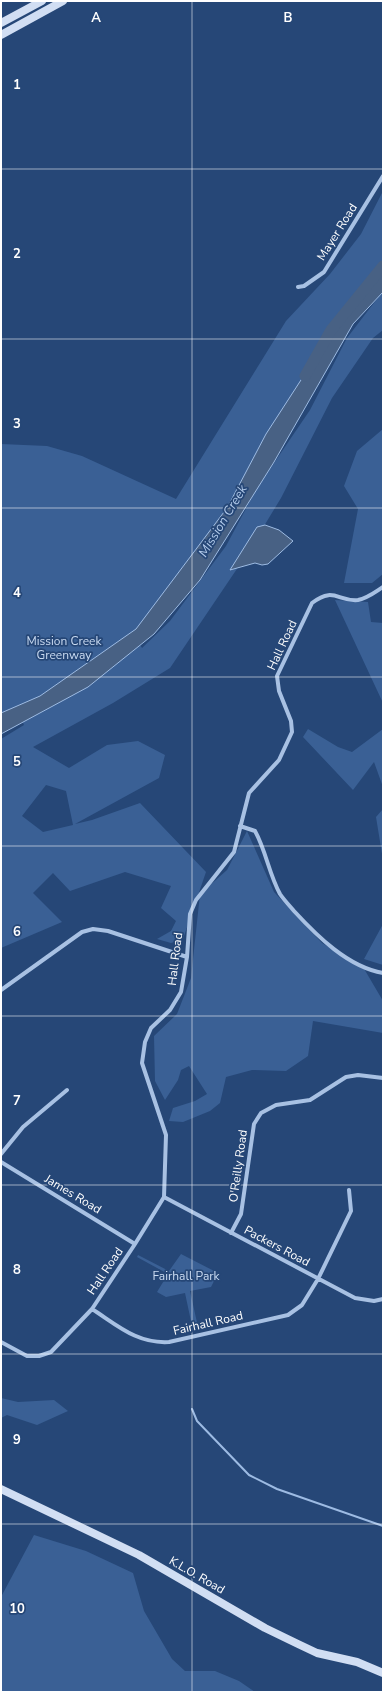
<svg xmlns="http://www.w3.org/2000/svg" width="384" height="1693" font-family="'Nunito Sans',sans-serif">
<rect width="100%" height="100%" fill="#264777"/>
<!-- green -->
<path fill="#3a6095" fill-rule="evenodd" d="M383 191V286L350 328 139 643 142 648 170 621 226 546 257 488 310 410 347 338 383 291V330L373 338 332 398 281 498 247 554 170 668 113 703 33 747 69 768 107 745 138 741 165 755 159 778 75 824 92 820 140 803 206 872 183 939 171 943 157 939 171 931 176 921 161 908 171 886 125 872 70 891 53 873 33 893 62 922 1 948V739L24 725 22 720 1 730V444L47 446 82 456 176 499 286 321 330 274 361 234ZM46 785 66 791 73 825 43 832 22 816Z
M383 429V574L372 583H344L358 509 344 486 357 451Z
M335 600 368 602 371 622 383 623V703Z
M308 729 338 747 352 752 383 729V787L374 762 353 790 303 737Z
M383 809V860L376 817Z
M247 831 274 892 322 943 363 967 383 1001V1033L313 1021 308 1056 286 1071 252 1070 226 1077 220 1103 210 1111 183 1122 169 1121 173 1108 195 1101 207 1094 189 1066 181 1070 178 1080 165 1100 155 1081 154 1036 177 1014 191 978 200 894 227 870Z
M383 924V965L364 959Z
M181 1254 218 1273 211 1287 190 1291 198 1327 192 1326 185 1293 166 1297 157 1292 168 1274 137 1257 138 1255 169 1271Z
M1 1398 18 1402 54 1400 68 1411 37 1425 7 1415 1 1418Z
M34 1535 86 1551 133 1573 144 1611 172 1659 185 1671H215L239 1681 255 1692H1V1597Z"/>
<!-- water -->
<path fill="#486184" stroke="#9dbbe3" d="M383 268V292L353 324 274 462 200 580 154 634 88 687 1 734V713L40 696 136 629 227 508 266 434 323 346Z
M265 525 279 530 293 541 268 564 262 565 255 563 230 570 257 527Z"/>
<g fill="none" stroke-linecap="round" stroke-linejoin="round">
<!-- stream -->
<path stroke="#9dbbe3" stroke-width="2" d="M192 1409 197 1421 249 1475 277 1489 383 1526"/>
<!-- river -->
<path stroke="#486184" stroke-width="11" d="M305 376 331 330 383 266"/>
<!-- minor -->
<path stroke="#a8c1e3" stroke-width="4" d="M298 287 304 286 324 272 383 176
M240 826 255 831C266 851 269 874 280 894 284 900 289 905 294 911 317 936 348 967 383 973
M1 990 82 932 93 929 108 931 187 957
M1 1154 23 1127 67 1090
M1 1162 135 1244
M164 1197 355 1298 374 1301 383 1299
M231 1233 241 1214 254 1124 261 1113 276 1105 310 1100 346 1077 358 1075 383 1078
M92 1309C117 1325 137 1344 169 1342L288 1315 302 1305 318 1279 351 1211 349 1190
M1 1342 27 1356H39L51 1352 92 1309 135 1244 164 1197 166 1135 142 1063 145 1042 151 1028 170 1010 181 992 187 957 190 914 196 900 234 852 249 793 279 760 292 732 291 721 279 691 277 676 312 603C334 586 338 602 358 600 368 598 375 592 383 587"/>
<!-- secondary -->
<path stroke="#d1def3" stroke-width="8" d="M1 23 42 1
M1 35 63 1
M1 1489 139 1555 265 1628 298 1644 317 1653 357 1662 383 1673"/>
</g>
<!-- grid -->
<path fill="none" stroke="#fff" stroke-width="1" stroke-opacity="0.55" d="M192 1V1692M1 169H383M1 339H383M1 508H383M1 677H383M1 846H383M1 1016H383M1 1185H383M1 1354H383M1 1524H383"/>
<g text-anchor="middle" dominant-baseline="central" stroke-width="3.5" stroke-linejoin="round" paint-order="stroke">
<!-- street labels -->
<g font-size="12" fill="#fff" stroke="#264777">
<text transform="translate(337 232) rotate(-58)">Mayer Road</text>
<text transform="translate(282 645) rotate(-65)">Hall Road</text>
<text transform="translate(175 959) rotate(-83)">Hall Road</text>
<text transform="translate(238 1166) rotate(-82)">O'Reilly Road</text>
<text transform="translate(73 1194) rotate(31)">James Road</text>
<text transform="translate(277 1246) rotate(28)">Packers Road</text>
<text transform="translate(105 1271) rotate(-56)">Hall Road</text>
<text transform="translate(208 1323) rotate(-13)">Fairhall Road</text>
<text transform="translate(197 1575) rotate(30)">K.L.O. Road</text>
</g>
<!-- park labels -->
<g font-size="12" fill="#cadbf2" stroke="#264777">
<text x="64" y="641">Mission Creek<tspan x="64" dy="14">Greenway</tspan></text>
<text x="186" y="1276">Fairhall Park</text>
</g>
<!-- water labels -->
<g font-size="13" font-style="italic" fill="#b3cbeb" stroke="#264777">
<text transform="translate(223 521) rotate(-59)">Mission Creek</text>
</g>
</g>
<g font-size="13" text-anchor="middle" font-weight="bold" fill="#fff" stroke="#264777" stroke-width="3.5" stroke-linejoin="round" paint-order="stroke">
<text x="96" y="22">A</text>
<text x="288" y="22">B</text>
<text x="17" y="89">1</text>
<text x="17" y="258">2</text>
<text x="17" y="428">3</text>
<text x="17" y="597">4</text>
<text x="17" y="766">5</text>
<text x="17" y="936">6</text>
<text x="17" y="1105">7</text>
<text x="17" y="1274">8</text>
<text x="17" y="1444">9</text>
<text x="17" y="1613">10</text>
</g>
<!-- border -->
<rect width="384" height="1693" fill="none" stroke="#ffffff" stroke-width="4"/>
</svg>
